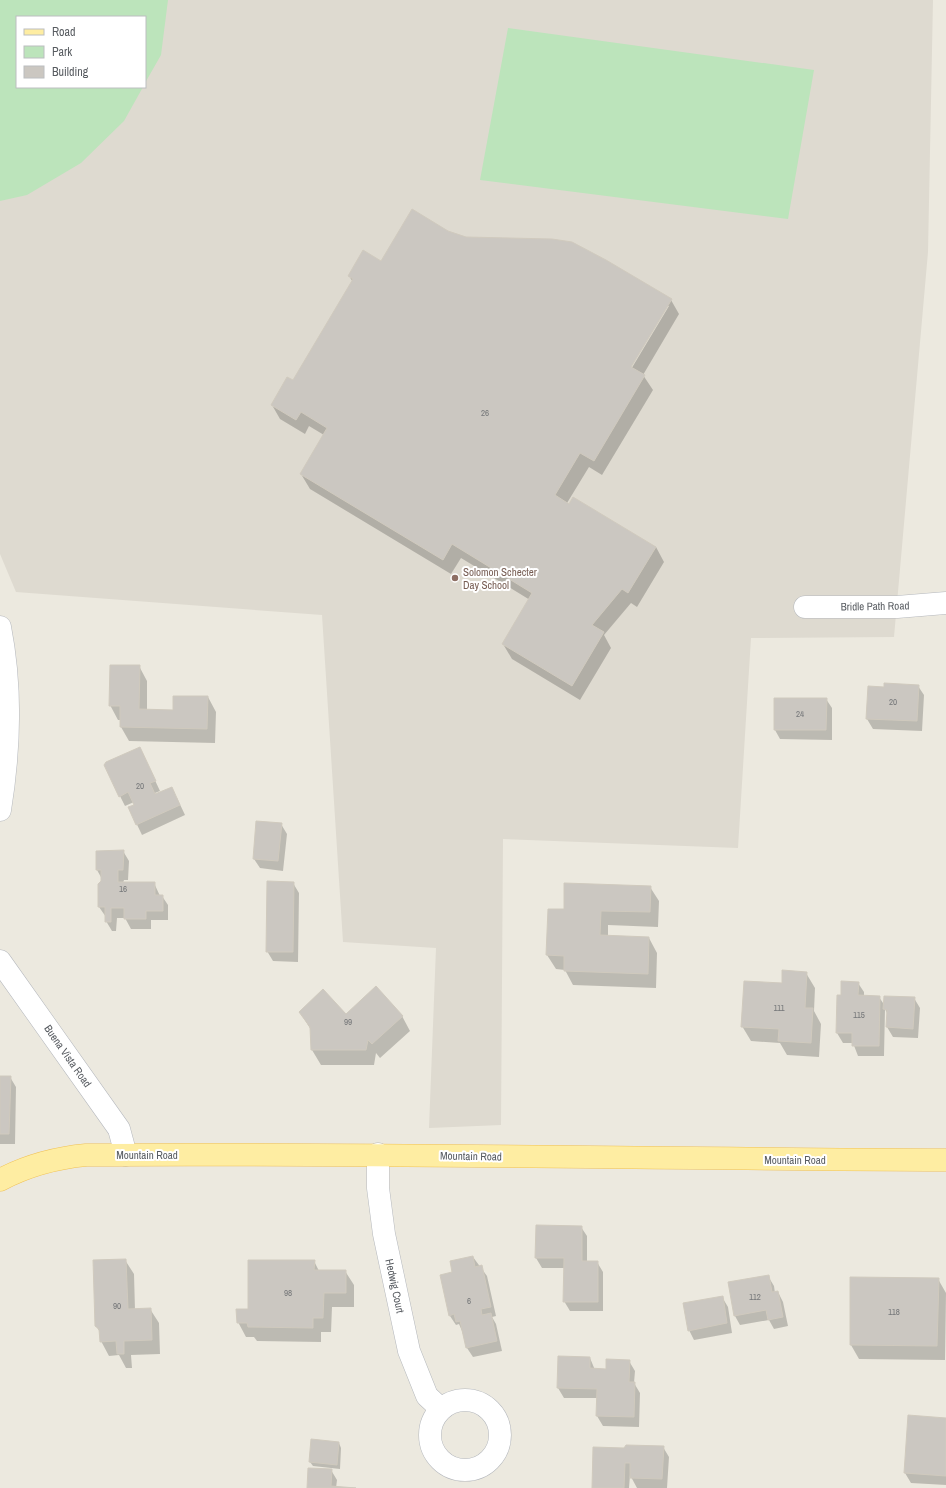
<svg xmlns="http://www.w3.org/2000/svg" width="946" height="1488" font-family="'Archivo Narrow',sans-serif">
<rect width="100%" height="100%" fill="#ece9df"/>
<!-- education -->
<path fill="#dedad0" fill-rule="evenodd" d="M0 0H933L928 252 894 637 751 638 738 848 503 839 501 1125 429 1128 436 948 343 942 322 615 16 592 0 554ZM17 17H145V87H17Z"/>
<!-- green -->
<path fill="#bce4bb" d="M0 0H168L161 55 145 83V17H17V87H143L124 121 81 163 27 195 0 201Z
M508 28 814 70 788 219 480 180Z"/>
<!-- shadow -->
<path fill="#0003" fill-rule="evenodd" d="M448 232 671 300 679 314 643 375 653 390 602 475 589 467 567 503 656 547 664 562 637 607 631 603 604 635 611 648 580 700 512 659 503 644 530 600 461 558 451 574 310 489 301 474 324 435 309 426 305 434 280 419 272 405 294 381 353 282 349 276ZM667 306H669L630 371 628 370Z
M139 666 147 681V710L174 711 208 697 216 712 215 743 129 741 121 727V720H118L110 705Z
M918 686 924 695 922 731 873 729 867 719Z
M826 699 832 708V740L780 739 775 730Z
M140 748 160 791 155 793 156 795 177 798 185 815 142 835 129 808 135 805 134 802 125 806 120 796Z
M281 824 287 834 283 871 260 868 254 859Z
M123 851 129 861 128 880H124L123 883H154L160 896H162L168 905V920H151V929H131L125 918H117L116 931H112L106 921V917L99 907V884L102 879 97 870V852Z
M293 883 299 893 298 962 273 961 267 951Z
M650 887 659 901 658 927 608 925V937L649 938 657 953 656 988 573 985 565 970 556 969 547 955 565 911Z
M806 973 815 988 814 1011 821 1024 819 1057 787 1055 780 1043 751 1041 742 1026Z
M858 983 864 992V996L879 997 885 1006 914 998 920 1008 918 1038 893 1037 887 1027 888 1015 885 1009 884 1056H858L853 1043H843L837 1033 838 996H842Z
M300 1012 345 1015 402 1016 410 1031 380 1058 376 1053 374 1065H321L312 1050 311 1030Z
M0 1077H10L16 1087 15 1144H0Z
M537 1226 581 1227 587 1236V1262H597L603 1272V1311H570L564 1301 565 1268H542L536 1258Z
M473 1257 487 1276 496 1316 492 1317 496 1324 502 1351 473 1357 467 1348 462 1331 459 1324 456 1325 450 1316 441 1276 454 1273Z
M125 1260 134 1274 135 1310 150 1309 159 1323 160 1354 131 1355 132 1368H126L119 1355 109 1356 101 1341 100 1332 96 1326Z
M314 1261 319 1271H345L354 1285V1307H332L331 1332H321V1342L257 1341 254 1337H246L238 1322Z
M768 1276 774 1286 775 1293 778 1292 783 1302 788 1326 774 1329 769 1320 740 1325 735 1316Z
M938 1279 946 1293 945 1360 859 1359 851 1345Z
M722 1297 728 1307 732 1333 694 1340 689 1330Z
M590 1358 595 1370H606L629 1361 635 1371 634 1383 640 1393 639 1427 603 1426 597 1416 598 1398H564L558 1388Z
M946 1419V1485L911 1483 905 1473Z
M339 1443 341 1448 340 1469 313 1466 310 1462Z
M663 1447 669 1457 667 1488H637L630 1475 629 1488H593L624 1449Z
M331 1470 337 1480 336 1488H342H308Z"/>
<!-- building -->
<path fill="#cbc7c1" stroke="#d0cabe" d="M412 209 448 231 466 237 552 239 572 242 606 260 672 299 631 367 645 375 594 461 580 453 555 495 569 504 573 497 656 547 628 593 622 589 592 625 604 632 572 686 502 644 532 593 452 544 443 560 300 474 327 428 301 412 296 420 271 405 287 377 293 380 353 279 348 276 363 250 381 261Z
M110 665H140L139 709 173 710V696H208L207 729 120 727V706H109Z
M884 683 919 685 917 721 866 719 868 686 884 687Z
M774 698H827L826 730H774Z
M140 747 156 781 150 783 155 794 172 787 180 805 136 825 128 807 134 805 128 792 119 797 104 765 106 762Z
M256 821 282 823 278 861 253 859Z
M124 850 123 870H118V882H155V895H163V911H146V919H124V908H111V922H105V907H98V884L101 881V870H96V851Z
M267 881 294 882 293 952H266Z
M564 883 651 886 650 912 601 911 600 935 649 937 648 974 564 971V956L546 955 548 909H564Z
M782 970 807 972 805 1008H813L811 1043 778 1041 779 1029 741 1027 744 981 782 983Z
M841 981 859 982 858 995 880 996 879 1046H852V1033H836L837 995H841Z
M376 986 403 1016 372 1044 368 1040 366 1050H311L310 1027 299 1012 323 989 346 1014Z
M884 996 915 997 913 1029 886 1027 887 1010 883 1009Z
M0 1076H11L9 1134H0Z
M536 1225 582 1226V1261H598V1302H563L564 1258H535Z
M473 1256 475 1267 482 1265 491 1307 481 1309 482 1315 491 1313 497 1341 466 1348 460 1321 456 1322 454 1314 449 1316 440 1275 452 1272 450 1261Z
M126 1259 128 1309 151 1308 152 1340 124 1341V1354H117L116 1341 100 1342 99 1329 95 1326 93 1260Z
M248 1260H315L314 1270H346V1293H324L323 1318H313V1328L248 1327 247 1323H237L236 1309H248Z
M769 1275 772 1292 778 1291 783 1317 768 1320 766 1310 734 1316 728 1282Z
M850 1277 939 1278 937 1346 850 1345Z
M723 1296 727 1323 688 1331 683 1303Z
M558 1356 590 1357V1368L606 1369V1359L630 1360 629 1382H635L634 1417 596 1416 597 1389 557 1388Z
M908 1415 946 1418V1476L904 1473Z
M311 1439 339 1442 337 1465 309 1462Z
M626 1445 664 1446 662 1479 630 1478V1463H625L624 1488H592L593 1447 624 1448Z
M308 1468 332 1469 331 1486 356 1488H307Z"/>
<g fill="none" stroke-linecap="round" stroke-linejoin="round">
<defs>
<path id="minor" d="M805 607H897L946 603
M0 627C12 688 10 748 0 810
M0 961 119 1129 126 1155
M378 1154V1188L384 1234 409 1351 427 1396 441 1409
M430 1435a35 35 0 1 1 70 0a35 35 0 1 1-70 0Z"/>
<path id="major" d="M0 1180C28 1165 55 1158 86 1155 373 1153 659 1159 946 1160"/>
</defs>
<!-- minor casing -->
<use href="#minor" stroke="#b5b8bd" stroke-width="23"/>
<!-- major casing -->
<use href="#major" stroke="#f0c154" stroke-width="23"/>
<!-- minor -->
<use href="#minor" stroke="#fff" stroke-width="22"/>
<!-- major -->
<use href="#major" stroke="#feeda2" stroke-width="22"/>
</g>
<!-- markers -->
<circle fill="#8d6e63" stroke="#fff" stroke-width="1.5" cx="455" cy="578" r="4"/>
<g text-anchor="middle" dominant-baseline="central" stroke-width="4" stroke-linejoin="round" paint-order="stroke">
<!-- number labels -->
<g font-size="9" fill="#757779">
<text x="485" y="413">26</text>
<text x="893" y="702">20</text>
<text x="800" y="714">24</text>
<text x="140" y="786">20</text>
<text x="123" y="889">16</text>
<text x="779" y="1008">111</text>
<text x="859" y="1015">115</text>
<text x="348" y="1022">99</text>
<text x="288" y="1293">98</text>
<text x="755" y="1297">112</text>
<text x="469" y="1301">6</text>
<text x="117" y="1306">90</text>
<text x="894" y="1312">118</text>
</g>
<!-- education labels -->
<g font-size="11" fill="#785e54" stroke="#fff" text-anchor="start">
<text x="463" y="572">Solomon Schecter<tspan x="463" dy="13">Day School</tspan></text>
</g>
<!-- street labels -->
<g font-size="11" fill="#585c61" stroke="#fff">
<text transform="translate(875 606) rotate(-1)">Bridle Path Road</text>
<text transform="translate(68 1056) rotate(55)">Buena Vista Road</text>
<text x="147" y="1155">Mountain Road</text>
<text transform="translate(471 1156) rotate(1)">Mountain Road</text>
<text x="795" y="1160">Mountain Road</text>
<text transform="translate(395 1286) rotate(78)">Hedwig Court</text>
</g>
</g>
<!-- legend -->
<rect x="16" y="16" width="130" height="72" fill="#ffffff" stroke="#bcbec0"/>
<rect x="24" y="29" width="20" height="6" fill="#feeda2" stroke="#bcbec0"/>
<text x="52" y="36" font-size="12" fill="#585c61">Road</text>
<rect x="24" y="46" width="20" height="12" fill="#bce4bb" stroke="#bcbec0"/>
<text x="52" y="56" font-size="12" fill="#585c61">Park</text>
<rect x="24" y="66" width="20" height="12" fill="#cbc7c1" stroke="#bcbec0"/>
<text x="52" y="76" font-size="12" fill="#585c61">Building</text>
</svg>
